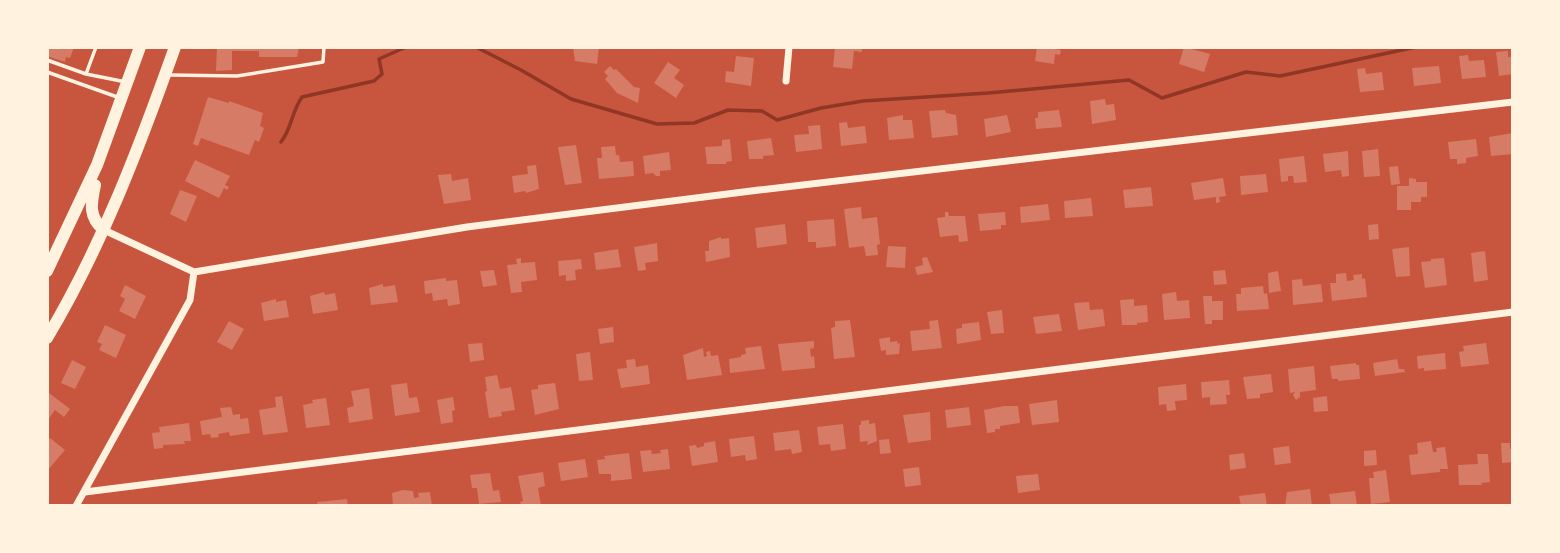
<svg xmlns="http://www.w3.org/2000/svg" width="1560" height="553" font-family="Jost,sans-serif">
<rect width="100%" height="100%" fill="#c8553d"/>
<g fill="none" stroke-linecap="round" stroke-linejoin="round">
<!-- stream -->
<path stroke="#8f3625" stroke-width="3.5" d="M476 47 521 70 571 99 657 124 694 123 728 110 762 111 777 120 821 108 863 101 988 93 1129 80 1162 98 1246 72 1280 76 1416 47
M281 142C292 128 291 113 302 97L374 81 382 74 379 59 406 47"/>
</g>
<!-- building -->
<path fill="#d67c66" d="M47 47H74L70 58 66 57 65 62 47 56Z
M217 47H299L297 57H259V51H232V70L216 71Z
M573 47H599L597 64 575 61Z
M835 47H862V52L854 51 852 69 833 67Z
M1037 47H1055V49L1061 50 1060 55 1055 54 1054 64 1035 61Z
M1184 47 1210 54 1204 72 1179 64Z
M1508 51V57H1513V74L1499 76 1496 52Z
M1468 55 1469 61 1484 60 1486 77 1462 79 1459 56Z
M736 56 754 58 751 86 725 82 726 71 734 72Z
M668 62 680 70 674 78 684 85 676 98 654 83Z
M610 66 614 70 616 69 634 87 640 88 638 103 617 93 605 79 608 76 604 72Z
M1439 66 1441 83 1414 86 1412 68Z
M1365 68 1366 74 1382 72 1384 90 1360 92 1357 69Z
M208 97 229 103V101L263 113 260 126 264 128 259 142 255 140 249 155 201 138 198 146 193 144Z
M1105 99 1106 105 1114 104 1116 120 1092 124 1090 101Z
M945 110 946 113 956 115 958 135 932 138 929 111Z
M1059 110 1062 127 1036 129 1035 118H1038V112Z
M903 115V120H912L914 138 889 140 887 118Z
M1007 115 1011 132 986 137 984 119Z
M847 122 848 128 865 126 867 143 841 146 839 123Z
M820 125 822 149 796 152 794 135 809 134 808 126Z
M1513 133V154L1491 156 1489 137Z
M771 138 774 155 763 156V159H749L747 141Z
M730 139 732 161 726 162V164H707L705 147 722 146V140Z
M1476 139 1478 156 1466 158V163L1457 164V159H1450L1448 142Z
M576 145 582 183 565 185 558 147Z
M615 146 616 155H619L620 162 633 161 634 176 599 179 597 158H602L601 147Z
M1378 149 1380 176 1364 177 1362 151Z
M1348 151 1349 176 1342 177 1341 170 1325 172 1323 154Z
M669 152 671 170 660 171V176H656L653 173 645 174 643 156Z
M1304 156 1307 182 1294 183 1293 176H1288V181L1281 182 1279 159Z
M195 160 230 176 225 185 229 187 227 190 224 188 219 198 185 181Z
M536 165 539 189 526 193 525 191 514 193 512 176 528 174 527 166Z
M1398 166 1400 184 1391 185 1389 167Z
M451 174 452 181 468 178 471 200 444 204 438 175Z
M1266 174 1268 192 1241 195 1240 176Z
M1223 178 1226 196 1219 197 1220 202 1216 203V197L1194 200 1191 183Z
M1409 178 1416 179V182H1427V197H1421V202H1411V210H1397V186H1409Z
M1151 187 1153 206 1125 208 1123 190Z
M180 190 197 196 186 222 170 214Z
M1091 198 1093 216 1065 218 1064 201Z
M1048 204 1050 220 1021 223 1020 207Z
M861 207 862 219 877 217 880 244 877 245 878 255 866 256 864 246 849 248 844 209Z
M945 212H948L949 216H965L968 241 959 242 958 235 940 237 937 218 945 217Z
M1005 212 1006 225H1001V229L980 231 978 214Z
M834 219 836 246 816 248V242H808L807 221Z
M785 224 787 244 757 248 755 228Z
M1378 224 1379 239 1369 240 1368 225Z
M721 237V239L729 238 730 257 706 262 705 251H709V241Z
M657 243 658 261 645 263 646 270 638 271 634 247Z
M888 246 906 247 905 268 886 267Z
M1409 247 1410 276 1396 277 1392 249Z
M618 249 621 267 596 270 594 253Z
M1485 251 1488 280 1474 282 1471 253Z
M927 257 933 272 917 275 915 267 923 265 922 258Z
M521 258V263L535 262 537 280 521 282 522 292 511 293 507 265 517 264 516 259Z
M1444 258 1447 285 1425 288 1421 262 1431 261V259Z
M581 259 582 269 575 270 576 280 566 281V275L559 276 558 261Z
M494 270 497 285 483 287 480 271Z
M1225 270 1227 284 1214 285 1213 271Z
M1278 271 1281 291 1269 293 1268 273Z
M1346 273 1347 281 1354 280 1353 275 1362 274V279L1365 278 1367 297 1332 301 1330 283H1336V274Z
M446 278V281L457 280 460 304 448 306 447 299 433 301 432 293 425 294 424 281Z
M1302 279 1303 286 1321 284 1323 302 1293 305 1292 280Z
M383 284V287L395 285 398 302 371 305 369 288Z
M125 285 146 296 135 319 119 311 125 299 120 296Z
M1263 286 1264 294 1267 293 1269 309 1237 311 1236 294H1241V288Z
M324 292 325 295 335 293 338 310 313 314 310 296Z
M1176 292 1177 301 1189 300 1190 318 1164 320 1162 294Z
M1203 296H1212V301H1223V320H1212V324H1205Z
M276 299V302L286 300 289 317 264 321 261 303Z
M1134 299V306L1147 305 1148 322 1137 323V325H1122L1120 300Z
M1089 302 1090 310 1103 309 1105 326 1078 330 1074 303Z
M1002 310 1004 333 991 334 987 312Z
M1059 314 1062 331 1036 334 1033 317Z
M850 320 855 357 834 359 831 328 835 327V321Z
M938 320 942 348 912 351 910 331 930 329 929 321Z
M229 321 244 329 232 350 217 342Z
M979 322 981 340 957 344 956 329 962 328V324Z
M105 325 126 335 116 358 99 350 102 344 97 342Z
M613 327 614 342 600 344 598 329Z
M890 337V342L897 341 898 344 900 343 899 354 886 355V350L881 351 879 339Z
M814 341V348L810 349 811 357 814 356 815 368 782 371 778 344Z
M482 343 484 360 470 362 468 344Z
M1486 343 1489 364 1461 367 1459 352 1464 351 1463 346Z
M761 346 765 369 730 373 729 359 741 357V355L746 354 745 348Z
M703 348 704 357 707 356 706 352 710 351 711 356 718 355 722 375 687 380 683 355Z
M590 352 593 380 579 381 576 354Z
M1445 353 1446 369 1424 371V368L1418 369 1417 356Z
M635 359 636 367 648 365 650 384 621 388 617 369 627 368 626 360Z
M1397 359 1399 369H1404L1405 372 1375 376 1373 363Z
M72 360 86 367 75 389 61 383Z
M1356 363V365H1359L1360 379 1338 381V379H1332L1330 366Z
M1314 366 1316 390 1300 392V397L1296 400 1293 395 1295 392 1290 393 1288 369Z
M1271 374 1273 392 1260 394V398L1247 399 1243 377Z
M497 375 500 389 511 387 515 410 501 412 502 416 489 418 485 392 487 391 485 377Z
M1229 380 1230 395H1226L1227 404 1210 405V397L1202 398 1201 382Z
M407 383 409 398 417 397 420 412 395 416 391 385Z
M555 383 559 409 535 415 531 390 538 389V385Z
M1186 384 1187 400 1175 401 1176 410 1167 411 1166 404 1159 405 1158 387Z
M369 388 373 419 349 423 347 408 354 406 351 391Z
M49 393 70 409 64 417 55 410 47 421V395Z
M282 396 288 432 263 435 259 410 276 407 275 397Z
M1327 396 1328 411 1314 412 1313 398Z
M453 397 455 410 452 411 453 422 441 424 437 400Z
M326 398 330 425 306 428 303 405 313 403 312 400Z
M1057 400 1059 422 1032 425 1029 404Z
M1004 406H1018L1020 423 1000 426V429H995V432L987 433 984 410Z
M231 407 233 415 240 414V419L248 418 250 433 230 436 229 432 218 434 219 437 211 438 210 434 202 435 200 421 222 417 220 408Z
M969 407 971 425 947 428 945 410Z
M930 412 931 440 908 443 903 415Z
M869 420V424L875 423 877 441 867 445 868 441 860 442 859 425H861V421Z
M189 423 191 441H184L185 444 163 445V448L154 449 152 433 160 432 159 427Z
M843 424 846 449 831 451 830 444 819 445 817 427Z
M799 430 802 452 792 454 791 449 775 451 773 433Z
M754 436 757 459 746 461 745 455 731 457 729 439Z
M50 438 65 450 47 471V442Z
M889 439 891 453 880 454 879 440Z
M715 441 718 462 692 466 689 446 696 445 697 448 704 446V443Z
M1431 441 1433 452H1437L1436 448 1445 447 1448 469H1440V472L1411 475 1409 455 1418 454 1417 443Z
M1501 443H1510V449H1513V462L1502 463Z
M1289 446 1291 463 1275 465 1273 448Z
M668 449 670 469 643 472 640 451 651 450 652 454 661 453 660 450Z
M1376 450 1377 465 1364 466V451Z
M629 453 632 479 611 481V474H599L597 460 605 459 604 456Z
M1244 453 1246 468 1230 470 1229 455Z
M1477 454H1488L1490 482 1481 483 1482 485H1459L1458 465 1478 464Z
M585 459 588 477 561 481 558 463Z
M919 467 921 485 905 487 903 469Z
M1386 470 1390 502 1371 504 1369 478H1374L1373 472Z
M543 472 545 486 538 488 541 506H521L520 502 523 501 518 476Z
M490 473 493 491 499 490 501 502 479 504 477 488H472L470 475Z
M1038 474 1040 490 1018 493 1016 476Z
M1310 489 1312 506H1285L1287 492Z
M403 490 413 491 414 498 419 497 418 493 430 492 432 506H393L392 493Z
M1355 491 1357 506H1331L1329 494Z
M1265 493 1267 506H1241L1239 496Z
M347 499 348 506H318L317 502Z"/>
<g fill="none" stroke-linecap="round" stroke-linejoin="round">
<!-- service -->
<path stroke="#fff3e0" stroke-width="3.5" d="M47 60 86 74 126 82
M47 72 120 98
M86 74 96 47
M170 75 237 76 323 62 324 47"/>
<!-- minor -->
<path stroke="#fff3e0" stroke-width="7" d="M786 81 789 47
M104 230 194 272
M194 272 467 227 759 190 1513 102
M85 492 1513 312
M76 506 190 300 194 272"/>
<!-- primary -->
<path stroke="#fff3e0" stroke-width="12" d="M95 185C91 204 88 217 104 230
M47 271 97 165 140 47
M47 338C102 246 139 148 175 47"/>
</g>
<!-- border -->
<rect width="1560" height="553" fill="none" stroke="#fff3e0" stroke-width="98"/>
</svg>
